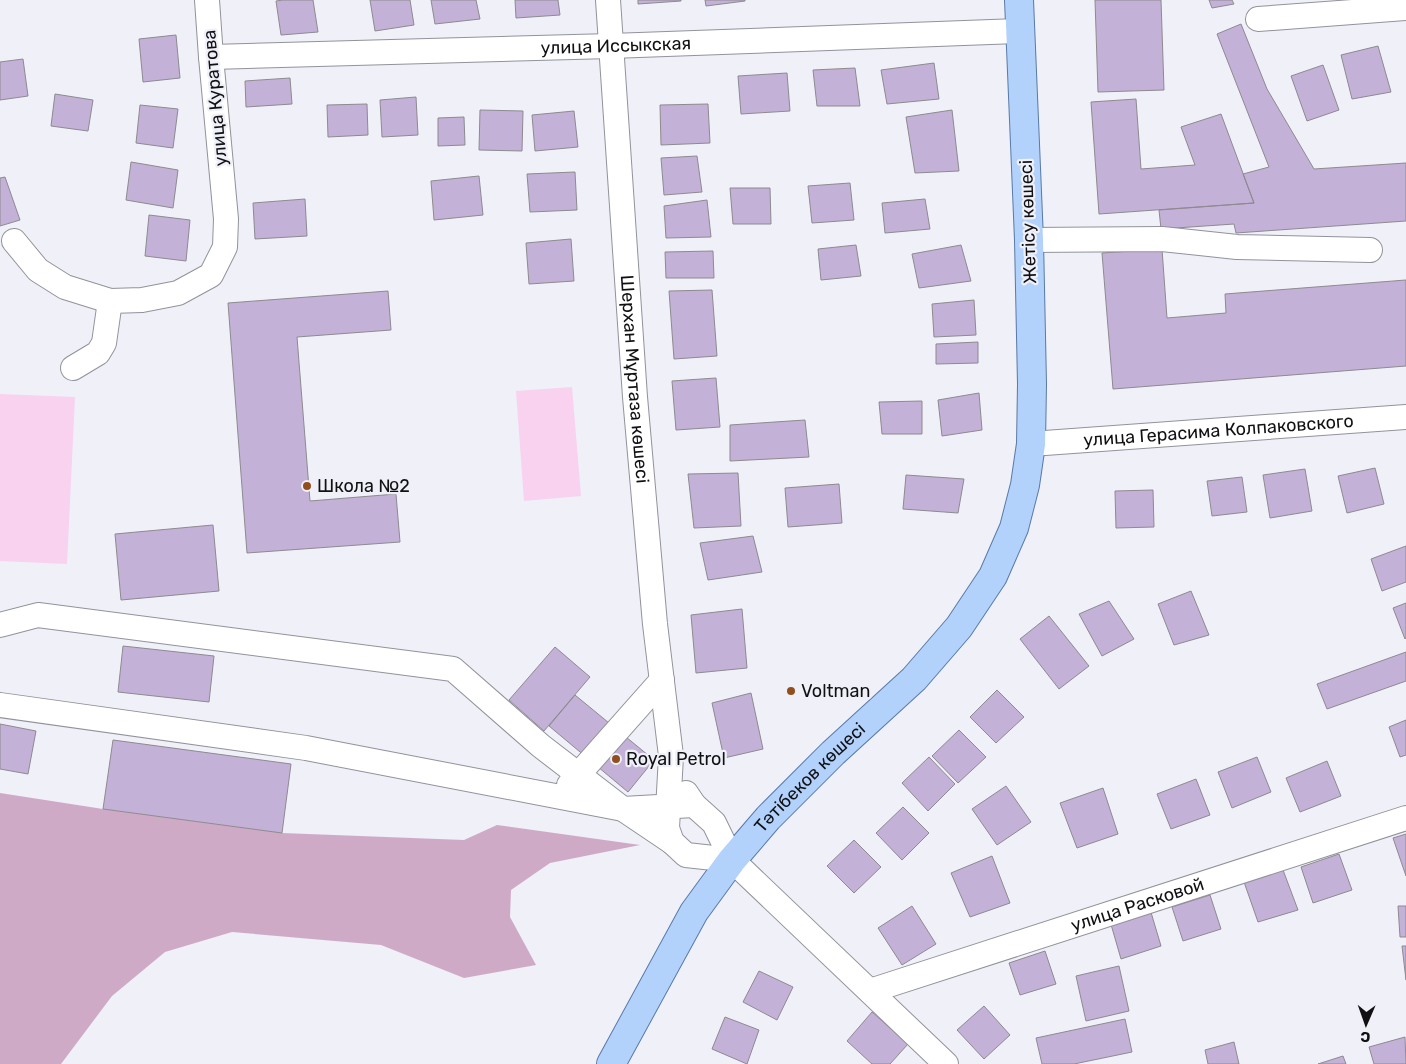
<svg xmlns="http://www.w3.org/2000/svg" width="1406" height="1064" font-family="Rubik,sans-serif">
<rect width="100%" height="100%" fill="#eff0f8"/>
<!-- green -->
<path fill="#f8d2ef" d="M572 387 581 496 524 501 516 391Z
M0 394 75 397 67 564 0 561Z"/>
<!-- forest -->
<path fill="#cfaac7" d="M0 793 103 809 282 833 464 840 497 825 640 845 550 863 511 890 510 917 536 965 464 978 381 945 232 932 165 952 112 996 61 1064H0Z"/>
<!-- building -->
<path fill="#c4b1d7" stroke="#8d8a90" d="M283 0H313L318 32 281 35 276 1Z
M370 0H410L414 25 375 31Z
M431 0H476L480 19 435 24Z
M515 0H558L560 15 516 18Z
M638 0H681V1L638 4Z
M705 0H745V1L706 6Z
M1095 0H1161L1164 90 1098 92Z
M1209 0H1232L1234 4 1212 8Z
M1241 24 1267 89 1314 169 1406 163V221L1236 233 1234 224 1161 229 1159 210 1254 203 1243 174 1269 167 1217 34Z
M176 35 180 78 143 82 139 39Z
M1378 46 1391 92 1352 99 1341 55Z
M23 59 28 96 0 100V62Z
M934 63 939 99 887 104 881 70Z
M1323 65 1339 110 1307 121 1291 76Z
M855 68 860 106H817L813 70Z
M787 73 790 111 741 114 738 76Z
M290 78 292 104 246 107 245 81Z
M55 94 93 100 88 131 51 126Z
M416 97 418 135 382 137 380 100Z
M1136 99 1141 169 1195 165 1181 127 1221 114 1254 203 1099 214 1091 102Z
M367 104 368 135 328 137 327 105Z
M708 104 710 143 661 145 660 105Z
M140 105 178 109 173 148 136 143Z
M480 110 523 111 522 151 479 150Z
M952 110 959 171 915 173 906 117Z
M574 111 578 147 535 151 532 115Z
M464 117 465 145 438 146V118Z
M697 156 702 192 664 195 661 158Z
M131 162 178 170 173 208 126 200Z
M575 172 577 210 530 212 527 174Z
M479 176 483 215 434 220 431 181Z
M5 177 20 220 0 226V178Z
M850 183 854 220 812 223 808 186Z
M730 188H770L771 224H733Z
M305 199 307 236 255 239 253 203Z
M925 199 930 229 885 233 882 203Z
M707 200 711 237 666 238 664 206Z
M149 215 190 220 186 261 145 256Z
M571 239 574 281 529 284 526 243Z
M856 245 861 276 821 280 818 249Z
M961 245 971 281 919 288 912 254Z
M1162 249 1167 318 1226 313 1225 294 1406 280V366L1113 389 1102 253Z
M713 251 714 278H666L665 252Z
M712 290 717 356 674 359 669 291Z
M388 291 391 330 297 337 310 501 396 494 400 542 247 553 228 303Z
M974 300 976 335 934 337 932 304Z
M978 342V363L936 364V344Z
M716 378 720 427 676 430 672 381Z
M979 393 982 430 942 436 938 400Z
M922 401V434H882L879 402Z
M805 420 809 457 730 461V425Z
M1375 468 1384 504 1347 513 1338 476Z
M1305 469 1312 511 1270 518 1263 475Z
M738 473 741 526 694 528 688 474Z
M906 475 964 479 958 513 903 509Z
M1242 477 1247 512 1212 516 1207 481Z
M839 484 842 523 788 527 785 488Z
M1153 490 1154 527 1116 528 1115 491Z
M213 525 219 591 121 600 115 534Z
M753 536 762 572 708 580 700 543Z
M1406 546V582L1382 591 1371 559Z
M1191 591 1209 635 1174 645 1158 604Z
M1109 601 1134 639 1102 656 1079 614Z
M1406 603V638L1405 639 1393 608Z
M742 609 747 668 696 673 691 615Z
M1049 616 1089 666 1059 689 1020 639Z
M123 646 214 656 209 702 118 692Z
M555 647 590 677 544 731 509 700Z
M1406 652V681L1327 709 1317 684Z
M997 690 1024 717 996 743 970 717Z
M751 693 763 749 724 758 712 703Z
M575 695 654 760 628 792 549 726Z
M1406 720V755L1400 757 1389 727Z
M0 724 36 731 28 774 0 769Z
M959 730 986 757 958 783 932 756Z
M113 740 291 764 282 833 103 809Z
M929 757 955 784 928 811 902 783Z
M1257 757 1271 792 1232 808 1218 772Z
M1327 761 1341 796 1300 812 1286 778Z
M1196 779 1210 815 1171 829 1157 794Z
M1006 786 1031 822 997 845 972 809Z
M1103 788 1118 834 1077 848 1060 803Z
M903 807 929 833 902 860 876 833Z
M1406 834V876L1393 838Z
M854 840 881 867 854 893 827 866Z
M1339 854 1352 890 1313 903 1301 867Z
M992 856 1010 903 970 917 951 873Z
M1283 870 1298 910 1258 922 1244 882Z
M1210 895 1221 929 1183 941 1172 907Z
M912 906 936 944 902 965 878 928Z
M1398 906H1406V937H1400Z
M1150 909 1161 946 1121 959 1110 921Z
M1402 946H1406V980Z
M1045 951 1056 984 1020 995 1009 963Z
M1119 966 1129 1011 1086 1021 1076 976Z
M759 971 793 987 777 1020 743 1002Z
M984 1006 1010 1035 984 1059 957 1030Z
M872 1012 908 1044 890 1064H872L847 1041Z
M725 1017 759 1030 747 1064 712 1049Z
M1125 1019 1132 1052 1074 1064H1042L1036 1038Z
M1405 1037 1406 1064H1374L1369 1047Z
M1234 1042 1239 1064H1208L1205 1050Z
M1343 1056 1346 1064H1318Z"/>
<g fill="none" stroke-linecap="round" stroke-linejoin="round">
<defs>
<g id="minor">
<path id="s1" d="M608 0 635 397 655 624 671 756 667 828 672 842 686 855 732 860"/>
<path d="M1258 19 1406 8"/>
<path id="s2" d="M211 57 611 46 1020 31"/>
<path d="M1029 240 1162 239 1237 247 1370 250"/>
<path d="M14 241 38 270 65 287 110 301 142 300 178 293 211 275 225 247 226 219 211 57 207 0"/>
<path d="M73 368 98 353 104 343 110 301"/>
<path id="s3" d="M1031 444 1406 417"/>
<path d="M0 625 38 615 453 669 541 746 623 809 672 842"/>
<path d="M0 705 306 748 623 809 694 805"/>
<path d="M569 785 662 680"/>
<path d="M686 793 694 805 714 823 732 860 946 1064"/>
<path id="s4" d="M870 991 1406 818"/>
</g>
<g id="major">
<path id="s5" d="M611 1064 694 912 732 860 768 818 833 753 914 679 959 627 993 576 1014 528 1025 485 1031 444 1032 384 1029 240 1019 0"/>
</g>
</defs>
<!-- minor casing -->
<use href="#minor" stroke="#92939a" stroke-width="26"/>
<!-- major casing -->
<use href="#major" stroke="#587aa8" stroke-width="30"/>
<!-- minor -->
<use href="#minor" stroke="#fff" stroke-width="24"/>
<!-- major -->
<use href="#major" stroke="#b2d1fb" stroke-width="28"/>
</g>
<!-- markers -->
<g fill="#914f1d" stroke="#eff0f8" stroke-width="2">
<circle cx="307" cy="486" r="5"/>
<circle cx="791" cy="691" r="5"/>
<circle cx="616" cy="759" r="5"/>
</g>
<g text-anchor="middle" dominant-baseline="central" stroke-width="4.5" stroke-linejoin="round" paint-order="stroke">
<!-- street labels -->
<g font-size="18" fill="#111114" stroke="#eff0f8">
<text stroke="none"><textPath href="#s2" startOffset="405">улица Иссыкская</textPath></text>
<text transform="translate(215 98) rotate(-95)">улица Куратова</text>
<text transform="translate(1028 222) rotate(-92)">Жетісу көшесі</text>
<text stroke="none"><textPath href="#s1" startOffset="380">Шерхан Мұртаза көшесі</textPath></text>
<text stroke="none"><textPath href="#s3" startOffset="188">улица Герасима Колпаковского</textPath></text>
<text stroke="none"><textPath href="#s5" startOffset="351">Тәтібеков көшесі</textPath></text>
<text stroke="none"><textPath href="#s4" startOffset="281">улица Расковой</textPath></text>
</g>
<!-- poi labels -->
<g font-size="18" fill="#111114" stroke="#eff0f8" text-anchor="start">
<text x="317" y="486">Школа №2</text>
<text x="801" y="691">Voltman</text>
<text x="626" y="759">Royal Petrol</text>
</g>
</g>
<!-- north arrow -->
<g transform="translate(1366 1024) rotate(182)" stroke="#eff0f8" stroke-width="4" paint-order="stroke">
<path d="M0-4L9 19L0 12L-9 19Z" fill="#111114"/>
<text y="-8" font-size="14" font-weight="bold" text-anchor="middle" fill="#111114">С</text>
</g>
</svg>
